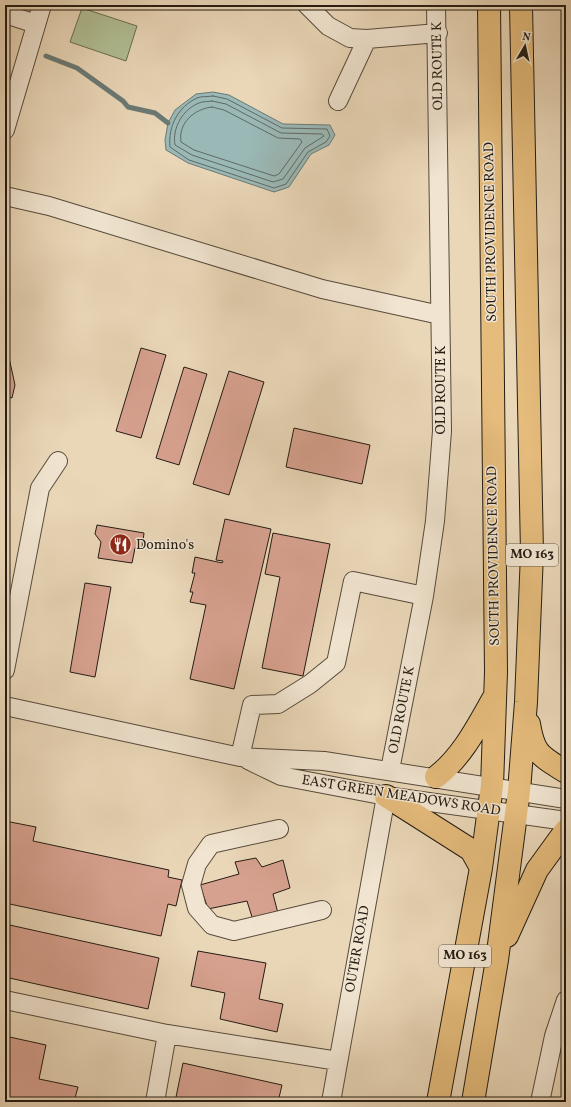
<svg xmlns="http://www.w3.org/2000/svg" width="571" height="1107" font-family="Vollkorn,serif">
<rect width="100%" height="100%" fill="#ead7b8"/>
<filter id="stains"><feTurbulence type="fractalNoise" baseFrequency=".005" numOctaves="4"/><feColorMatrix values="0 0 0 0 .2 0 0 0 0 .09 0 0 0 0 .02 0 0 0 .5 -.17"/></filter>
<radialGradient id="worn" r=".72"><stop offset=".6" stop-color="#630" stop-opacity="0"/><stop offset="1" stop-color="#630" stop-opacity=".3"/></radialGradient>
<!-- green -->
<path fill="#b1bf94" stroke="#6a6e54" d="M82 8 137 26 126 61 70 42Z"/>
<!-- water -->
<path fill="#9ab8b6" stroke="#6b7a75" d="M213 92 229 95 283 124 330 125 335 135 329 145 311 154 289 187 274 192 188 163 166 150 165 140 168 123 175 110 196 94Z"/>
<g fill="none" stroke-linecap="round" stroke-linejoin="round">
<!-- shore -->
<path stroke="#5f6a64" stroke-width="1" d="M213 96 227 99 282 128 327 129 330 136 326 142 308 152 286 184 274 188 189 160 170 147C168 126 178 107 197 98 201 96 208 97 213 96Z
M212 101 226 104 281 133 322 134 324 136 305 148 283 179 273 182 192 155 175 145C172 128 183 109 199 103 203 101 208 102 212 101Z
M212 107 224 110 278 138 300 139 302 142 279 174 274 176 194 150 181 142C178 123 194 109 212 107Z"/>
<!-- stream -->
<path stroke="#6b7a75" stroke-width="5" d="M46 56 77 68 123 101 128 107 155 113 168 123"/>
</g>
<!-- building -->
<path fill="#d7a18f" stroke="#241c13" d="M141 348 166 355 141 438 116 431Z
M5 353H8L15 385 12 398 5 396Z
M184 367 207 374 179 465 156 458Z
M229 371 264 382 229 495 193 484Z
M294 428 370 445 362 484 286 467Z
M225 519 271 529 234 689 190 679 206 605 190 602 193 592H190L195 573H192L195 557 222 563 223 561 216 560Z
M97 525 144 533 142 549 135 548 132 563 98 558 101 542 95 534Z
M273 533 330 544 303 676 262 668 280 577 265 574Z
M85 583 111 587 95 677 70 672Z
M5 821 36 827 33 841 169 870 168 877 182 880 176 906 168 904 161 936 5 903Z
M256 858 262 867 283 860 290 888 273 894 282 929 257 933 247 901 208 909 200 885 239 874 235 862Z
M5 924 159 958 148 1009 5 977Z
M198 951 266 963 259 999 283 1004 277 1032 220 1019 225 993 191 986Z
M5 1036 46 1045 39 1079 78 1087 74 1102H5Z
M183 1063 282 1085 278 1102H175Z"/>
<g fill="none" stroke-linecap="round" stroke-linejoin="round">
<defs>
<path id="minor" d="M307 5 328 26 350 38 367 39 438 33
M5 14 36 24
M338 101 367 39
M5 130 42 5
M5 196 49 206 322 289 440 315
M5 670 40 488 58 461
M5 706 240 757 324 761 566 799
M240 757 252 705 278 704 310 684 336 663 353 581 424 596
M248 760 281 776 386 796 566 821
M390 770 424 596 435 521 442 431 436 5
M279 829 211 844 197 864 191 885 197 908 212 925 234 931 322 910
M5 1000 167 1034 338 1061
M155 1102 167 1034
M331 1102 386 796
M540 1102 554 1036 566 1000"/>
<path id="major" d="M529 724C534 755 541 756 566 772
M436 777C462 757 477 727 493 699
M386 796 471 850 481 868
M507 936 537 870 566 830
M438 1102 481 868 492 786 496 672 489 5
M473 1102 497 960 519 791 526 702 532 553 521 5"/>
</defs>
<!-- minor casing -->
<use href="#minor" stroke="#564b3c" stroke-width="20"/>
<!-- major casing -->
<use href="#major" stroke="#241c13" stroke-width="24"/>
<!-- minor -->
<use href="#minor" stroke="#f1e5d1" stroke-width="18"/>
<!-- major -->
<use href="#major" stroke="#e5bc7c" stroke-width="22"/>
</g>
<!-- icons -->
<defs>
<symbol id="restaurant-disc" viewBox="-11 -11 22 22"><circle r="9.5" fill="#8f2418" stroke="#f1e5d1"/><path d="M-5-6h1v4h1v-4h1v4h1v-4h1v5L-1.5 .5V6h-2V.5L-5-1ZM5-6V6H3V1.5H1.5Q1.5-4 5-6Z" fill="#fff"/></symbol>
</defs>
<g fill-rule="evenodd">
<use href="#restaurant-disc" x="108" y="532" width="25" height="25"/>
</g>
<g text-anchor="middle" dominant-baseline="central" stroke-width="3" stroke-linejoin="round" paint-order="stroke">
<!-- shield labels -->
<g fill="#f1e5d1" stroke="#62584c" stroke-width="1">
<rect x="506" y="544" width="52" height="22" rx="3"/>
<rect x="439" y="945" width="52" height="22" rx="3"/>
</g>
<g font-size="13" font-weight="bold" fill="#241c13">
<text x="532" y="555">MO 163</text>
<text x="465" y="956">MO 163</text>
</g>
<!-- street labels -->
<g font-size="14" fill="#241c13" stroke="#f1e5d1">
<text transform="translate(438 66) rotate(-91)">OLD ROUTE K</text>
<text transform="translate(491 232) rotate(-91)">SOUTH PROVIDENCE ROAD</text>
<text transform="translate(441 390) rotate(-90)">OLD ROUTE K</text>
<text transform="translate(494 556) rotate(-91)">SOUTH PROVIDENCE ROAD</text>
<text transform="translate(402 710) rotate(-79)">OLD ROUTE K</text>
<text transform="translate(401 796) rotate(9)">EAST GREEN MEADOWS ROAD</text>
<text transform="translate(358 949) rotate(-80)">OUTER ROAD</text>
</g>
<!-- poi labels -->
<g font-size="14" fill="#241c13" stroke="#f1e5d1" text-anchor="start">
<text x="136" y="545">Domino's</text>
</g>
</g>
<!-- margin -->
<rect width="571" height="1107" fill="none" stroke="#ead7b8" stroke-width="20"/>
<rect x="6" y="6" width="559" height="1095" fill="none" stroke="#241c13" stroke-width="2"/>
<rect x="10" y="10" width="551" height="1087" fill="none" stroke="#241c13"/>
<!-- north arrow -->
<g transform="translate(525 46) rotate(9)" stroke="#f1e5d1" stroke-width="3" paint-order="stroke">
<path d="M0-3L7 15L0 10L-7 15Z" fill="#241c13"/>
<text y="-6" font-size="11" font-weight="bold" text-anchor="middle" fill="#241c13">N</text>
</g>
<rect width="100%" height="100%" filter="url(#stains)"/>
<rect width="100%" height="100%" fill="url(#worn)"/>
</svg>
